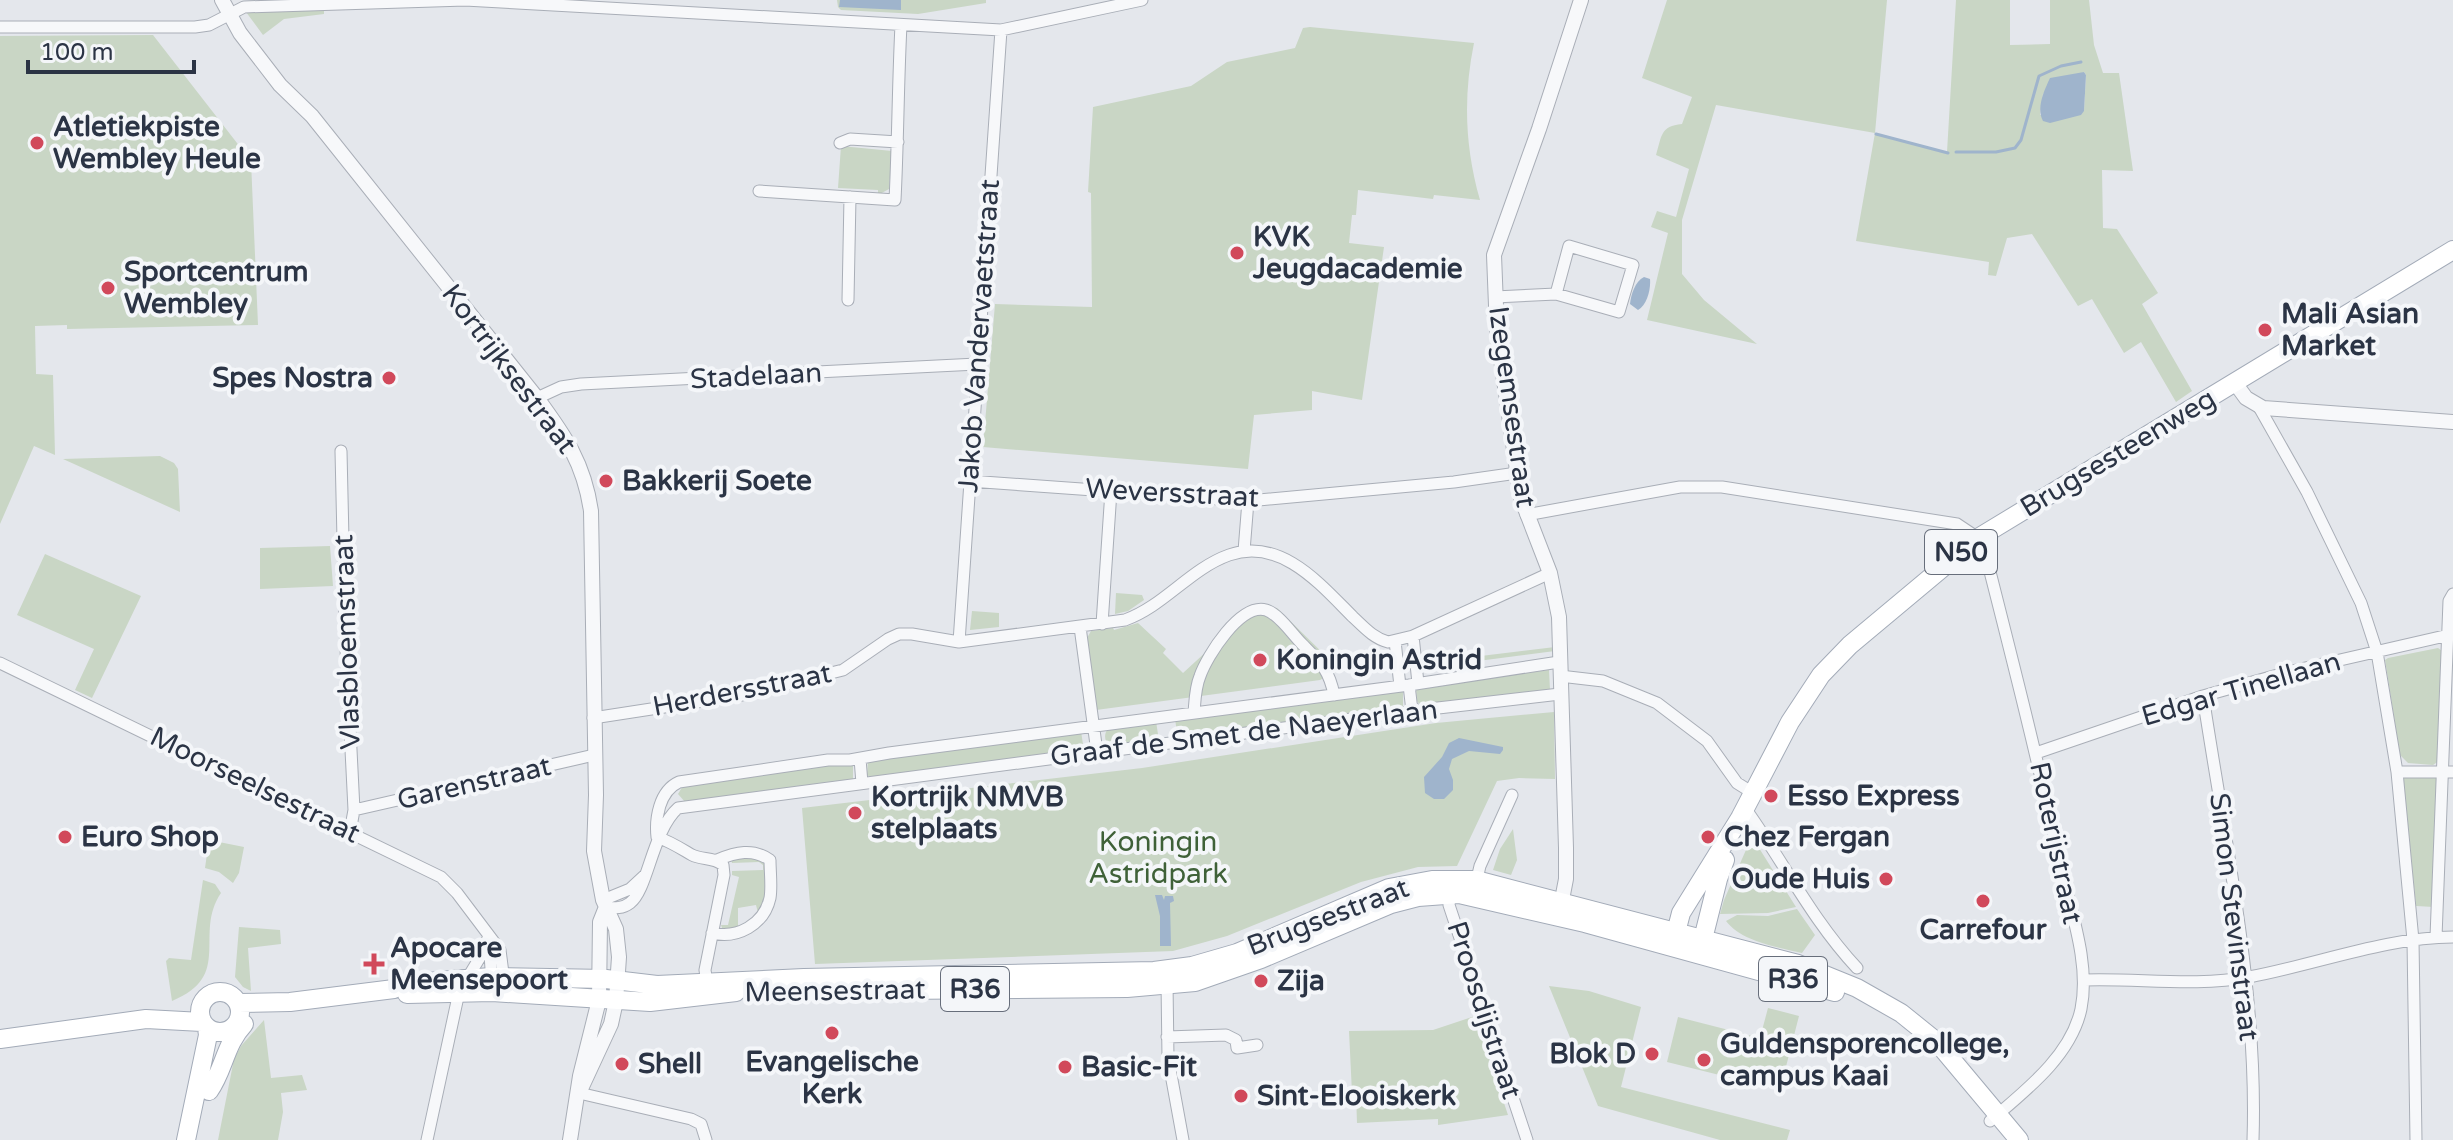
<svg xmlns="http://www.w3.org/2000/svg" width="2453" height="1140" font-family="'Varela Round',sans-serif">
<rect width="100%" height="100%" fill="#e4e7ec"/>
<!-- green -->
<path fill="#c9d6c5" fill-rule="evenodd" d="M837 0H986V3L918 14 841 10 838 7Z
M1667 0H1887L1875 133 1947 152 1956 0H2010V45L2050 44V0H2089L2094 45 2103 73H2119L2133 171 2102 170 2103 228 2117 229 2158 293 2142 304 2192 391 2176 402 2141 342 2124 353 2092 299 2078 306 2032 234 2007 238 1996 276 1988 275 1989 262 1856 241 1875 133 1716 105 1682 220V274L1704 300 1757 344 1647 320 1668 233 1651 227 1657 211 1676 217 1689 169 1656 155C1662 136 1660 126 1682 124L1692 97 1642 78ZM2084 72 2086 75 2084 111 2040 115 2043 94Z
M324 9V14L284 19 263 35 246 12Z
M1310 27 1474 43C1463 97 1465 147 1480 200L1434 195 1433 199 1358 190 1356 215H1352L1349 243 1384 247 1362 400 1312 391V410L1254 415 1248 469 983 447 995 304 1092 307 1091 193 1088 192 1093 107 1191 86 1227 62 1295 48 1303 28Z
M153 35 251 161 258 325 67 329V325L35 326 36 374 53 375 55 455 34 446 0 524V36Z
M841 146 892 151 889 189 878 195V190L838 188Z
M160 456 174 463 178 469 180 512 63 459Z
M330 546 333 586 260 589V548Z
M45 554 141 596 92 698 75 690 94 649 17 615Z
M1116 593 1142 595 1144 600 1128 611 1115 614Z
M1266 607 1277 608 1340 670 1320 680 1096 710 1087 638 1091 631 1113 628 1114 630 1138 623 1166 649 1163 653 1183 673 1245 616Z
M972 611 999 613V627L970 630Z
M1555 647V651L1424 668 1423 663Z
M2438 648 2445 653 2439 761 2433 765 2408 763 2400 755 2385 660 2388 658Z
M1549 670 1550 690 1420 705 1417 701 1416 689 1421 686Z
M1403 691V707L1178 739 1175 719Z
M1554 712 1555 779 1519 778 1497 781 1457 866 1418 867 1361 882 1227 936 1173 951 815 964 802 808 1142 768 1436 723Z
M1156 721 1159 741 1110 746C1105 743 1103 734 1108 729Z
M1081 731 1084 751 871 778 867 775 868 761Z
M846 762 853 764V780L685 802 678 794 684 784Z
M2403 776H2439L2434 907 2416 906Z
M1513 829 1517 860 1511 875 1493 870 1500 849Z
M209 840 244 847 239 873 233 883 219 872 205 868Z
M1749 843 1759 848 1796 907 1768 913 1720 914 1724 900Z
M758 857 764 860 768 877 765 878 766 904 758 913 756 905 738 908V928H722L721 925H728L739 877 732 875V871L763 870V865L759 862 732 863 731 859Z
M203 880 215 884 221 893C193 934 234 976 172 1001L166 961 169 958 191 960Z
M1797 909 1815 935 1802 953C1778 947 1742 942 1726 921L1737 915 1768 916Z
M239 927 280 930 281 944 248 948 251 991 243 987 235 977Z
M1549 986 1589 991 1641 1007 1621 1087 1790 1130 1787 1140H1720L1598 1106Z
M1768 1008 1799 1016 1780 1090 1667 1062 1678 1017 1760 1038Z
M1475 1016 1508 1115 1438 1125V1119L1357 1123 1356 1094 1352 1093 1349 1031 1433 1030Z
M264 1020 271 1078 302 1075 307 1090 281 1093 283 1112 278 1140H218L234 1059 241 1046Z"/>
<!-- water -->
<path fill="#9fb4cc" d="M840 0H901V10L839 7Z
M2084 72 2086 75 2084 111 2081 115 2050 123 2043 121C2036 108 2044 91 2050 78Z
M1644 277 1650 279C1651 289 1647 305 1638 310L1630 304C1631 295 1635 281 1644 277Z
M1459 738 1503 747V750L1500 754 1469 751 1452 759 1449 769 1453 780V790L1444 799H1434L1425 793 1424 777 1442 757 1449 743Z
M1155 895H1162L1164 900 1165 896H1173L1174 901 1170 903 1171 946H1160V916Z"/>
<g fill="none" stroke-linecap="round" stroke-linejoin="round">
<!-- stream -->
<path stroke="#9fb4cc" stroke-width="3" d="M1876 134 1948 153
M1956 152H1996L2015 148 2021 140 2039 76 2061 66 2081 62"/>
<defs>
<path id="minor" d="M0 27H195L209 25 244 7 465 0 1001 30 1142 0
M840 143 850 139 898 142
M759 191 895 200C898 141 898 83 901 25
M1495 297 1556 294 1619 312 1633 265 1569 246 1556 294
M848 300 850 197
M537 398 561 387 581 384 977 364
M2259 407 2307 492 2361 603 2377 652 2397 772 2413 940 2416 1140
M341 451 345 629 354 810 350 832
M969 481 1248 501 1454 482 1517 473
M1526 515 1680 487H1722L1957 524 1978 538 1985 552C2012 658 2039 764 2062 872 2072 915 2090 965 2081 1009 2071 1056 2025 1091 1990 1121
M1244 551 1248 501
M1102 624 1111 491
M1080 627 1097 752
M1413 636 1418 683
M1395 641 1400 686
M959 642 1001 30
M0 663 441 877 457 893 500 950 504 981
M1560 676 1603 681 1657 703 1707 741 1737 783 1753 793
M1409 685 1412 711
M2203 696C2225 841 2258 993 2253 1140
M1194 713C1195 701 1195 688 1200 676 1207 656 1240 603 1266 610 1279 614 1292 634 1302 644 1320 662 1329 669 1334 695
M593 718 742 695 843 670 888 639 899 634H912L959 642 1125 620C1164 606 1190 569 1229 555 1281 537 1320 584 1353 617 1364 627 1373 638 1388 642L1413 636 1550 573
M2036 753 2203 696 2292 671 2453 634
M860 759 862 783
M2397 772H2453
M1745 808C1783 861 1812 920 1857 968
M354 810 594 755
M657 837C655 819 659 791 679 782L828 760H850L889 753 1409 685 1559 662
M657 837C671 842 680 848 692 855 702 860 714 857 723 865L724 875 705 970 707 983
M1476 883 1480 866 1512 795
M1451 889 1449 905 1527 1140
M603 900 630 889 644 876
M606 907C615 908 622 909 630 903 648 890 652 831 678 808L1412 711 1560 694
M712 933C737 939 764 925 770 898 772 887 770 872 770 860 753 848 736 852 717 860
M2436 937 2449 601 2453 594
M489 940 492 983
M2084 980C2138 978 2195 987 2249 977 2314 965 2388 937 2453 937
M1167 982 1168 1058 1183 1140
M1167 1037 1226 1035 1236 1040 1237 1048 1257 1045
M579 1093 691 1119 701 1124 706 1140
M427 1140 459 992 479 959 489 936"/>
<path id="tertiary" d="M222 0 240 33 280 85 312 116 537 398C565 436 584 463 591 511L596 795 594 851 603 900 616 929 619 957 616 1001 611 1024 579 1093
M2235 383 2246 398 2263 408 2453 422
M1560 910 1566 879V848L1559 617 1550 573 1521 498 1497 331 1494 255 1539 129 1581 0
M570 1140 580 1076 599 1000 600 922 606 907"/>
<path id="primary" d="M1673 944 1681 913 1740 818 1790 722 1821 675 1850 645 1978 538 2453 250
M1700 951 1718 879 1725 860
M774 991 1127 988 1195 982 1261 959 1391 904 1418 897 1459 894 1585 923 1835 992
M200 1012a20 20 0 1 1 40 0a20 20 0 1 1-40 0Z
M407 994 492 992 650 1002 736 992
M238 1003 290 1002 394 989 401 984 491 977 606 979 657 985 804 978 1154 971 1192 966 1237 953 1389 888 1432 880H1476L1798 964 1857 988 1901 1013 1937 1042 2019 1140
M0 1039 146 1019 202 1022
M209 1091C224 1070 225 1044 244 1024
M186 1140 208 1035 207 1028"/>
</defs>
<!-- minor casing -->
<use href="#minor" stroke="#a9aeb7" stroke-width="13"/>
<!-- tertiary casing -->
<use href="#tertiary" stroke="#a9aeb7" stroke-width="16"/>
<!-- primary casing -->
<use href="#primary" stroke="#a3abb8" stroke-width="20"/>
<!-- minor -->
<use href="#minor" stroke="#f7f8fa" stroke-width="11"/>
<!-- tertiary -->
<use href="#tertiary" stroke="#f7f8fa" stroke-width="14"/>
<!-- primary -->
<use href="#primary" stroke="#fff" stroke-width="18"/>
</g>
<!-- markers -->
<g fill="#d1495b" stroke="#f4f6f9" stroke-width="3">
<circle cx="37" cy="143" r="8"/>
<circle cx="1237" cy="253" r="8"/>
<circle cx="108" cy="288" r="8"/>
<circle cx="2265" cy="330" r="8"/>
<circle cx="389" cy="378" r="8"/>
<circle cx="606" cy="481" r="8"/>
<circle cx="1260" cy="660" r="8"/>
<circle cx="1771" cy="796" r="8"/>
<circle cx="855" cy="813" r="8"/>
<circle cx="65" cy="837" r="8"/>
<circle cx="1708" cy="837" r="8"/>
<circle cx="1886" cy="879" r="8"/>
<circle cx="1983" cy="901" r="8"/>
<path d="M370 952h8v8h8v8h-8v8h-8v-8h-8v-8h8z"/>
<circle cx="1261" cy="981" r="8"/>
<circle cx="832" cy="1033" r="8"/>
<circle cx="1652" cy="1054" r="8"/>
<circle cx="1704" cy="1060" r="8"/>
<circle cx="622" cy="1064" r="8"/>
<circle cx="1065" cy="1067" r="8"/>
<circle cx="1241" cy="1096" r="8"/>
</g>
<g text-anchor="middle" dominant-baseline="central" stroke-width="8" stroke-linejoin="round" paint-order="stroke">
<!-- shield labels -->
<g fill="#f4f6f9" stroke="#676e7b" stroke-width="2">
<rect x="1925" y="530" width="72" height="44" rx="6"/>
<rect x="1759" y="957" width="68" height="44" rx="6"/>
<rect x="941" y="967" width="68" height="44" rx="6"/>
</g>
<g font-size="26" font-weight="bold" fill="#2b3445">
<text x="1961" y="552">N50</text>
<text x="1793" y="979">R36</text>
<text x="975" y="989">R36</text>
</g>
<!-- poi labels -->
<g font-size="28" font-weight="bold" fill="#2b3445" stroke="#f4f6f9" text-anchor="start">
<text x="53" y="127">Atletiekpiste<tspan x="53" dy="32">Wembley Heule</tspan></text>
<text x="1253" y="237">KVK<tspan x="1253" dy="32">Jeugdacademie</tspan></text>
<text x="124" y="272">Sportcentrum<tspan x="124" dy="32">Wembley</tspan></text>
<text x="2281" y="314">Mali Asian<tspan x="2281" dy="32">Market</tspan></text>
<text x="373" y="378" text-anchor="end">Spes Nostra</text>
<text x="622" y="481">Bakkerij Soete</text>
<text x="1276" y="660">Koningin Astrid</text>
<text x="1787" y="796">Esso Express</text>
<text x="871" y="797">Kortrijk NMVB<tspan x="871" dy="32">stelplaats</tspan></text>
<text x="81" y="837">Euro Shop</text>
<text x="1724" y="837">Chez Fergan</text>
<text x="1870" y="879" text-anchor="end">Oude Huis</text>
<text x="1983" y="930" text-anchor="middle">Carrefour</text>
<text x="390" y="948">Apocare<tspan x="390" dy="32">Meensepoort</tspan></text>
<text x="1277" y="981">Zija</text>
<text x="1720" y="1044">Guldensporencollege,<tspan x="1720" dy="32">campus Kaai</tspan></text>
<text x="1636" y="1054" text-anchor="end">Blok D</text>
<text x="832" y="1062" text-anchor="middle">Evangelische<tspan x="832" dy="32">Kerk</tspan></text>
<text x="638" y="1064">Shell</text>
<text x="1081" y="1067">Basic-Fit</text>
<text x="1257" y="1096">Sint-Elooiskerk</text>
</g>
<!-- street labels -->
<g font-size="28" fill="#2b3445" stroke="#f4f6f9">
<text transform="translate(979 336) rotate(-86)">Jakob Vandervaetstraat</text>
<text transform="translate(509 369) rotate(53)">Kortrijksestraat</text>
<text transform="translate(756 376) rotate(-3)">Stadelaan</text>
<text transform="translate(1512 407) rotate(82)">Izegemsestraat</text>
<text transform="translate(2118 453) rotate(-31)">Brugsesteenweg</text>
<text transform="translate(1172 493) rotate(3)">Weversstraat</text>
<text transform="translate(347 642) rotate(-92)">Vlasbloemstraat</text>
<text transform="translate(2241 689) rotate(-16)">Edgar Tinellaan</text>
<text transform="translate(742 690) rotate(-11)">Herdersstraat</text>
<text transform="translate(1244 733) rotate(-7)">Graaf de Smet de Naeyerlaan</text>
<text transform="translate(474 783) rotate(-13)">Garenstraat</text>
<text transform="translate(255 785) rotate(26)">Moorseelsestraat</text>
<text transform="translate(2056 843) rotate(78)">Roterijstraat</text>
<text transform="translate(1328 917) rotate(-21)">Brugsestraat</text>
<text transform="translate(2234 917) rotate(83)">Simon Stevinstraat</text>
<text transform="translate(835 991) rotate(-1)">Meensestraat</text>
<text transform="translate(1484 1010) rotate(72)">Proosdijstraat</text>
</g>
<!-- park labels -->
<g font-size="28" fill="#3f6138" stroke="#f4f6f9">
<text x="1158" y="842">Koningin<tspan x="1158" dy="32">Astridpark</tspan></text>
</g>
</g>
<!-- scale -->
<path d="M28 60v12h166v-12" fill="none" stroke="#2b3445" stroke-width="4"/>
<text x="40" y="60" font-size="24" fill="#2b3445" stroke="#f4f6f9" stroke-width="6" paint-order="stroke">100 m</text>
</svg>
